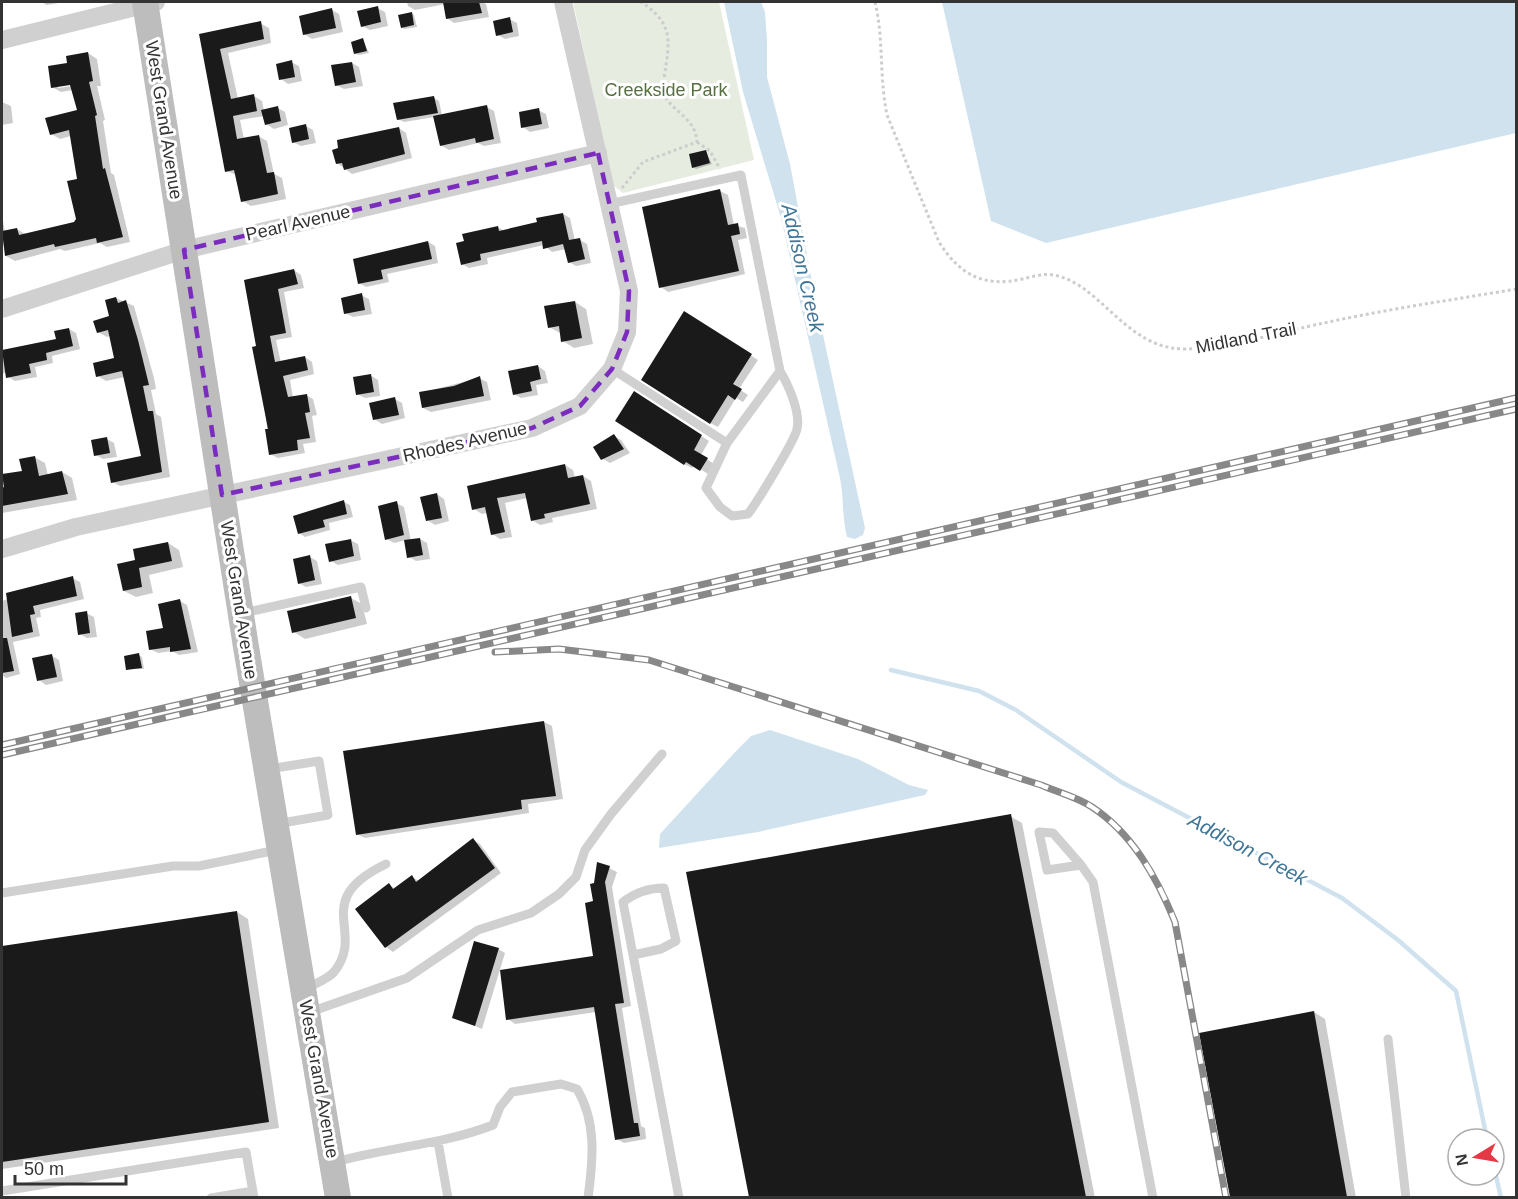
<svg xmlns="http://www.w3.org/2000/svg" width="1518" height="1199" font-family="Arial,sans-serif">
<rect width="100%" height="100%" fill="#fff"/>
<!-- green -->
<path fill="#e6ecdf" d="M573 2H719L754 160 623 193 613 185Z"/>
<!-- water -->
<path fill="#cfe2ee" d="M724 2H761L765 12 767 40V77L790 164 815 298 865 528 863 535 855 539 847 537C842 518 844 498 840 478L781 218 743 92Z
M942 2H1516V133L1046 243 991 221Z
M770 730 858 759 909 785 928 790 925 795 758 832 659 848 660 834 737 750 751 736Z"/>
<!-- shadow -->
<path fill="#0003" fill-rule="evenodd" d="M41 2H64L47 5Z
M407 2H481L486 4 489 17 454 23 447 18 445 4 415 10 408 6Z
M377 8 385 12 388 26 370 30 362 26Z
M332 10 339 14 343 32 312 39 304 34Z
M411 13 414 15 417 27 405 29 402 28Z
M509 19 517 23 519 36 505 39 498 35Z
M260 23 269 28 271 43 228 53 238 99 254 96 262 101 264 111 278 108 285 112 288 125 274 129 266 124 264 116 240 120 244 139 258 136 267 141 274 174 282 178 286 199 251 206 243 201 237 175 226 171 201 35Z
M363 40 369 53 359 55 356 54Z
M88 53 97 59 101 86H97L105 120 103 121 111 173 114 175 130 242 107 247 100 243 65 251 60 249 15 261 6 256 2 237V215L5 232 17 229 27 235 75 223 78 219V180L71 136 60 139 51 134 79 111 73 90 61 92 52 87 69 65ZM78 82V85L58 88V85Z
M291 62 299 66 302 81 288 84 281 79Z
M352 63 359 67 363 86 344 89 336 85Z
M434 98 439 101 442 115 487 107 494 111 501 143 484 146 478 143 449 150 442 146 435 117 404 122 398 119Z
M2 102 11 106 13 123 2 125Z
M538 110 546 114 549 128 530 132 523 127Z
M306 126 313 130 316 143 301 146 293 142Z
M399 128 406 133 412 158 352 174 337 163Z
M706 152 712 164 696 169 693 167Z
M720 191 728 195 734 225 745 228 747 238 738 240 745 274 668 292 661 287Z
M563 214 570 218 575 241 580 240 587 244 591 263 576 266 569 262 566 249 552 252 544 245 487 258 488 264 469 268 462 264 498 227 504 231 539 223Z
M428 242 435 246 438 263 387 274 389 282 366 287 359 283Z
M294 270 301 275 304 288 284 292 292 337 276 340 281 363 305 357 312 362 314 374 290 380 293 398 306 395 313 399 317 415 312 416 316 442 303 444 305 453 278 458 270 454 258 347 246 281Z
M361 295 369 299 372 314 353 317 345 313Z
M116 298 134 306 154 378 156 389 151 390 156 414 161 417 170 477 120 486 112 482 143 457 125 377 106 381 98 376 116 359 110 336 107 337 98 332 111 317Z
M575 302 586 309 593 344 574 348 563 341 562 334 549 327Z
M692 317 758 360 739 389 748 395 743 402 736 398 718 427 710 423Z
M69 329 76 333 80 349 52 356 53 363 35 367 37 377 15 381 8 377 7 372 2 374V353L57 340Z
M538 366 545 371 548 383 536 385 538 395 521 398 514 394Z
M370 375 378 380 380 396 365 398 357 394Z
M479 378 487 382 491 400 431 412 423 408 420 393Z
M642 397 709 441 701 455 714 464 708 474 694 465 692 468 684 464Z
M395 399 402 403 405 418 382 424 374 419Z
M614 436 621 440 630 453 610 463 603 459Z
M107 439 114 443 117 457 103 459 96 455Z
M34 457 45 463 48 476 62 472 72 478 77 500 2 513V469L4 476 24 472Z
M565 465 573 470 575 478 583 476 591 481 597 509 552 518 553 522 540 525 532 520 527 498 505 503 512 537 500 539 492 534 487 513 482 514 474 509Z
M437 494 444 499 449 521 435 525 427 520Z
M344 502 350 505 353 517 329 523 330 530 305 537 299 533Z
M396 503 404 507 411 541 420 539 427 543 430 559 416 561 409 557 406 540 394 543 387 539Z
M350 540 358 544 361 560 338 565 331 561Z
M168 543 179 550 183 567 149 575 153 593 136 597 124 591 137 561Z
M310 557 317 561 322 584 306 587 299 583Z
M72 578 80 582 84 599 40 610 41 617 36 618 40 636 13 642 20 674 6 678 2 675V601Z
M351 598 362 604 367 624 305 639 294 632Z
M180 601 187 605 198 652 179 655 172 651 158 653 150 649Z
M86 613 94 617 97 637 87 638 80 634Z
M139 655 142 657 144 669H127Z
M52 656 59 660 63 681 46 685 39 680Z
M544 722 552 726 563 799 528 804 529 813 365 838 357 834 344 752Z
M1010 816 1022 823 1095 1198H751L688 873Z
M473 840 480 844 501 873 393 952 386 947 389 885 396 889 412 877 419 881Z
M609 868 617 872 612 887 631 1006 622 1008 641 1126 645 1128 646 1139 624 1143 617 1139 596 1012 515 1024 508 1019 595 958V884Z
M237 912 248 919 279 1128 2 1169V947Z
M498 949 505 953 482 1029 453 1017Z
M1314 1012 1325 1019 1356 1198H1232L1201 1035Z"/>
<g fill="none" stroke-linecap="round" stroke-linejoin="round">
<!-- stream -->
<path stroke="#cfe2ee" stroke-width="4.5" d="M891 670 979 691 1016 710 1121 782 1342 898 1398 940 1456 991 1487 1139
M1494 1167 1501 1198"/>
</g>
<!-- building -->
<path fill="#1a1a1a" d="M443 2H479L482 13 446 19Z
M378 6 381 22 361 27 357 11Z
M332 8 336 28 303 35 299 16Z
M412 12 414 25 401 28 398 15Z
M510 17 513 32 496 36 493 21Z
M261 21 264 39 220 49 231 99 254 94 257 111 233 116 237 139 259 135 267 173 274 172 278 194 241 202 234 170 225 172 199 34Z
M363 38 367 51 354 54 351 42Z
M88 52 93 81 89 82 97 115 95 116 103 169 105 168 123 237 97 243 96 238 55 247 54 244 5 256 2 231 17 228 19 235 74 222 76 219 67 181 77 179 69 130 50 135 45 118 77 110 70 85 51 88 48 66 67 63 66 56Z
M292 60 295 77 279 80 276 64Z
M352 62 356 82 335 86 331 65Z
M434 96 438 113 397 120 393 103Z
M487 105 494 139 476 143 475 138 440 146 433 116Z
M278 106 281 121 265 125 261 110Z
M539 108 542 124 521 128 519 112Z
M306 124 309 139 292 143 289 128Z
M399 127 405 154 344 170 342 163 336 164 332 150 338 148 337 140Z
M706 150 710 163 692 168 689 154Z
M720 189 728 225 738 223 740 234 731 236 739 271 659 288 642 207Z
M563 213 569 240 580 238 585 259 568 263 563 244 543 249 542 241 480 254 481 260 461 265 456 243 464 241 462 234 498 226 499 231 537 222 536 218Z
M428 241 432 259 381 270 383 279 358 284 353 259Z
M294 269 298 284 278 289 286 333 270 336 275 362 305 356 308 370 283 376 288 397 307 394 310 412 305 413 310 438 297 440 298 450 269 455 265 429H268L252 347 256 346 244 280Z
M362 293 365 310 344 314 341 298Z
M116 297 118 303 126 300 138 340 149 385 143 386 148 411H153L162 472 111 483 107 463 141 456 122 371 96 377 93 363 114 358 108 330 97 333 93 321 109 316 105 300Z
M575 301 582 338 561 342 559 326 548 328 544 306Z
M684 311 752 354 733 384 742 389 735 400 728 395 710 424 641 380Z
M69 328 73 346 46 353 47 360 29 364 31 373 6 378 2 350 56 339 54 331Z
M538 365 541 379 530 382 532 391 513 395 508 371Z
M371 374 374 392 356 395 353 377Z
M480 376 484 396 422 408 419 392 454 386Z
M634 391 702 435 694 450 708 458 700 471 686 462 684 465 615 421Z
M395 397 399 415 373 420 369 403Z
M614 434 624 449 601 460 593 447Z
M107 437 110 453 94 456 91 440Z
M35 456 39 476 62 471 68 494 2 506V488L4 487 2 474 22 471 19 459Z
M565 464 568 478 583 475 590 504 544 514 545 518 531 521 525 493 497 498 505 532 491 535 485 507 472 510 467 486Z
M437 493 442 518 426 521 420 497Z
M344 500 347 514 323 520 325 527 298 534 293 516Z
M397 501 404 535 385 540 378 506Z
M420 538 423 555 407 558 404 540Z
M351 539 354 556 329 562 325 544Z
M168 542 172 561 139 568 142 587 123 591 117 564 135 560 133 549Z
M310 555 315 580 298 584 293 559Z
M73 576 77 596 33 606 35 614 30 615 33 632 12 637 6 593Z
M351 596 356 618 292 633 287 611Z
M180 599 191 649 170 652V647L149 650 146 631 163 628 158 604Z
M87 611 90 633 78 635 75 613Z
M2 638H7L14 671 2 673Z
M139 653 142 668 126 670 124 656Z
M52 654 57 677 37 681 32 658Z
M544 721 556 796 521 800 522 809 356 835 343 751Z
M1011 814 1086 1197H749L686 872Z
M473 838 495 868 385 948 355 909 389 883 393 889 412 875 416 882Z
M597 862 610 866 605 882 624 1003 615 1004 634 1123H638L640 1136 615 1140 594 1007 506 1020 500 970 593 956 585 903 593 901 590 884 594 883Z
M237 911 269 1122 2 1162V946Z
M474 941 499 948 475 1026 452 1018Z
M1314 1011 1347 1197H1230L1199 1033Z"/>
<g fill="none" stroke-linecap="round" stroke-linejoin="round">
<!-- path -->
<path stroke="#cdcdcd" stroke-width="3" stroke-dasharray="3 3" stroke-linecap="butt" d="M875 2C884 39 879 77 887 115L939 242C959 274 983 288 1022 279 1032 277 1043 273 1053 275 1097 282 1122 340 1172 348 1211 354 1283 331 1324 323 1388 309 1452 300 1516 289
M697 142 710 151 720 169
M622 188 643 162 697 142C696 118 672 112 663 93 664 53 683 29 641 2"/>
<!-- service -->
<path stroke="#d0d0d0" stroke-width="9" d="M609 204 741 175 780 371 727 443 612 369
M727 443 706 488 720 507 732 516 748 514C756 504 795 440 797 429 801 413 788 384 780 371
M243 613 361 587 366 608
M269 769 319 761 328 815 276 824
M1081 865 1047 870 1039 832 1053 833 1081 865 1093 882 1153 1198
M2 893 173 866H199L277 850
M633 955 661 949 676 941 664 888C648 888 636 892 623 902L679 1198
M306 989C314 984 328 979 334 972 367 931 309 901 386 864
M310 1012 407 978 478 930 531 913 559 894 576 877 585 850 611 814 662 754
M1388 1039 1406 1198
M438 1142 448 1198
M335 1162C388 1147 442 1145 493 1125L500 1107 512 1092 561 1084 577 1089C597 1122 593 1161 588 1198
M2 1191 246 1152 254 1198
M211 1198 253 1191"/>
<!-- minor -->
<path stroke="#d0d0d0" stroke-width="18" d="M2 40 156 2
M2 309 184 250 598 153
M2 549 76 527 532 428 580 406 612 369 627 332 629 291 563 2"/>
<!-- secondary -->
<path stroke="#bdbdbd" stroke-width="26" d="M145 2 246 647 338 1198"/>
<defs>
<path id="rail" d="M495 652 559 649 649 660 1041 785C1057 792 1077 797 1092 807 1133 834 1157 878 1175 922L1226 1198
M2 745 1516 398
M2 755 1516 409"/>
</defs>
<!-- rail casing -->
<use href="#rail" stroke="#888" stroke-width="7"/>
<!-- rail -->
<use href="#rail" stroke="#fff" stroke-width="4.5" stroke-dasharray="14" stroke-linecap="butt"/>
</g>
<!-- marked area -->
<path fill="none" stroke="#7b2cbf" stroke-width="4.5" stroke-dasharray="12 8" stroke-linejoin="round" d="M598 153 629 291 627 332 612 369 580 406 532 428 222 495 184 250Z"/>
<g text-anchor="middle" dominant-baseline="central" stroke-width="6" stroke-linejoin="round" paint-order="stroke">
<!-- park labels -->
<g font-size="18" fill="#56703f" stroke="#fff">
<text x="666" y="90">Creekside Park</text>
</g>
<!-- street labels -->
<g font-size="18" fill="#333" stroke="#fff">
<text transform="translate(164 120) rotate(81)">West Grand Avenue</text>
<text transform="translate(298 223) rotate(-13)">Pearl Avenue</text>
<text transform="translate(1246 338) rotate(-11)">Midland Trail</text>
<text transform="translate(465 442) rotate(-13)">Rhodes Avenue</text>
<text transform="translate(239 600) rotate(81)">West Grand Avenue</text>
<text transform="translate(319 1079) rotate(80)">West Grand Avenue</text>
</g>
<!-- water labels -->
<g font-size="20" font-style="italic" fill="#3f7597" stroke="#fff">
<text transform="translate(803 268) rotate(77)">Addison Creek</text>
<text transform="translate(1248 849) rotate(28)">Addison Creek</text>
</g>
</g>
<!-- border -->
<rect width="1518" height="1199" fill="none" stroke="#333333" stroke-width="6"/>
<!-- north arrow -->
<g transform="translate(1476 1157) rotate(259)"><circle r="28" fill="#ffffff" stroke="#adadad" stroke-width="1.5"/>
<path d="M0-4.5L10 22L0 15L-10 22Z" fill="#e63946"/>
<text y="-9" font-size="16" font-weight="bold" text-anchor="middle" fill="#333333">N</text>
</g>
<!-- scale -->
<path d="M15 1175v9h111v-9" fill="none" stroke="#333333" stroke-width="3"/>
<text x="24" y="1175" font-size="18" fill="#333333" stroke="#ffffff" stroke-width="4.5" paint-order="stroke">50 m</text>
</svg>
